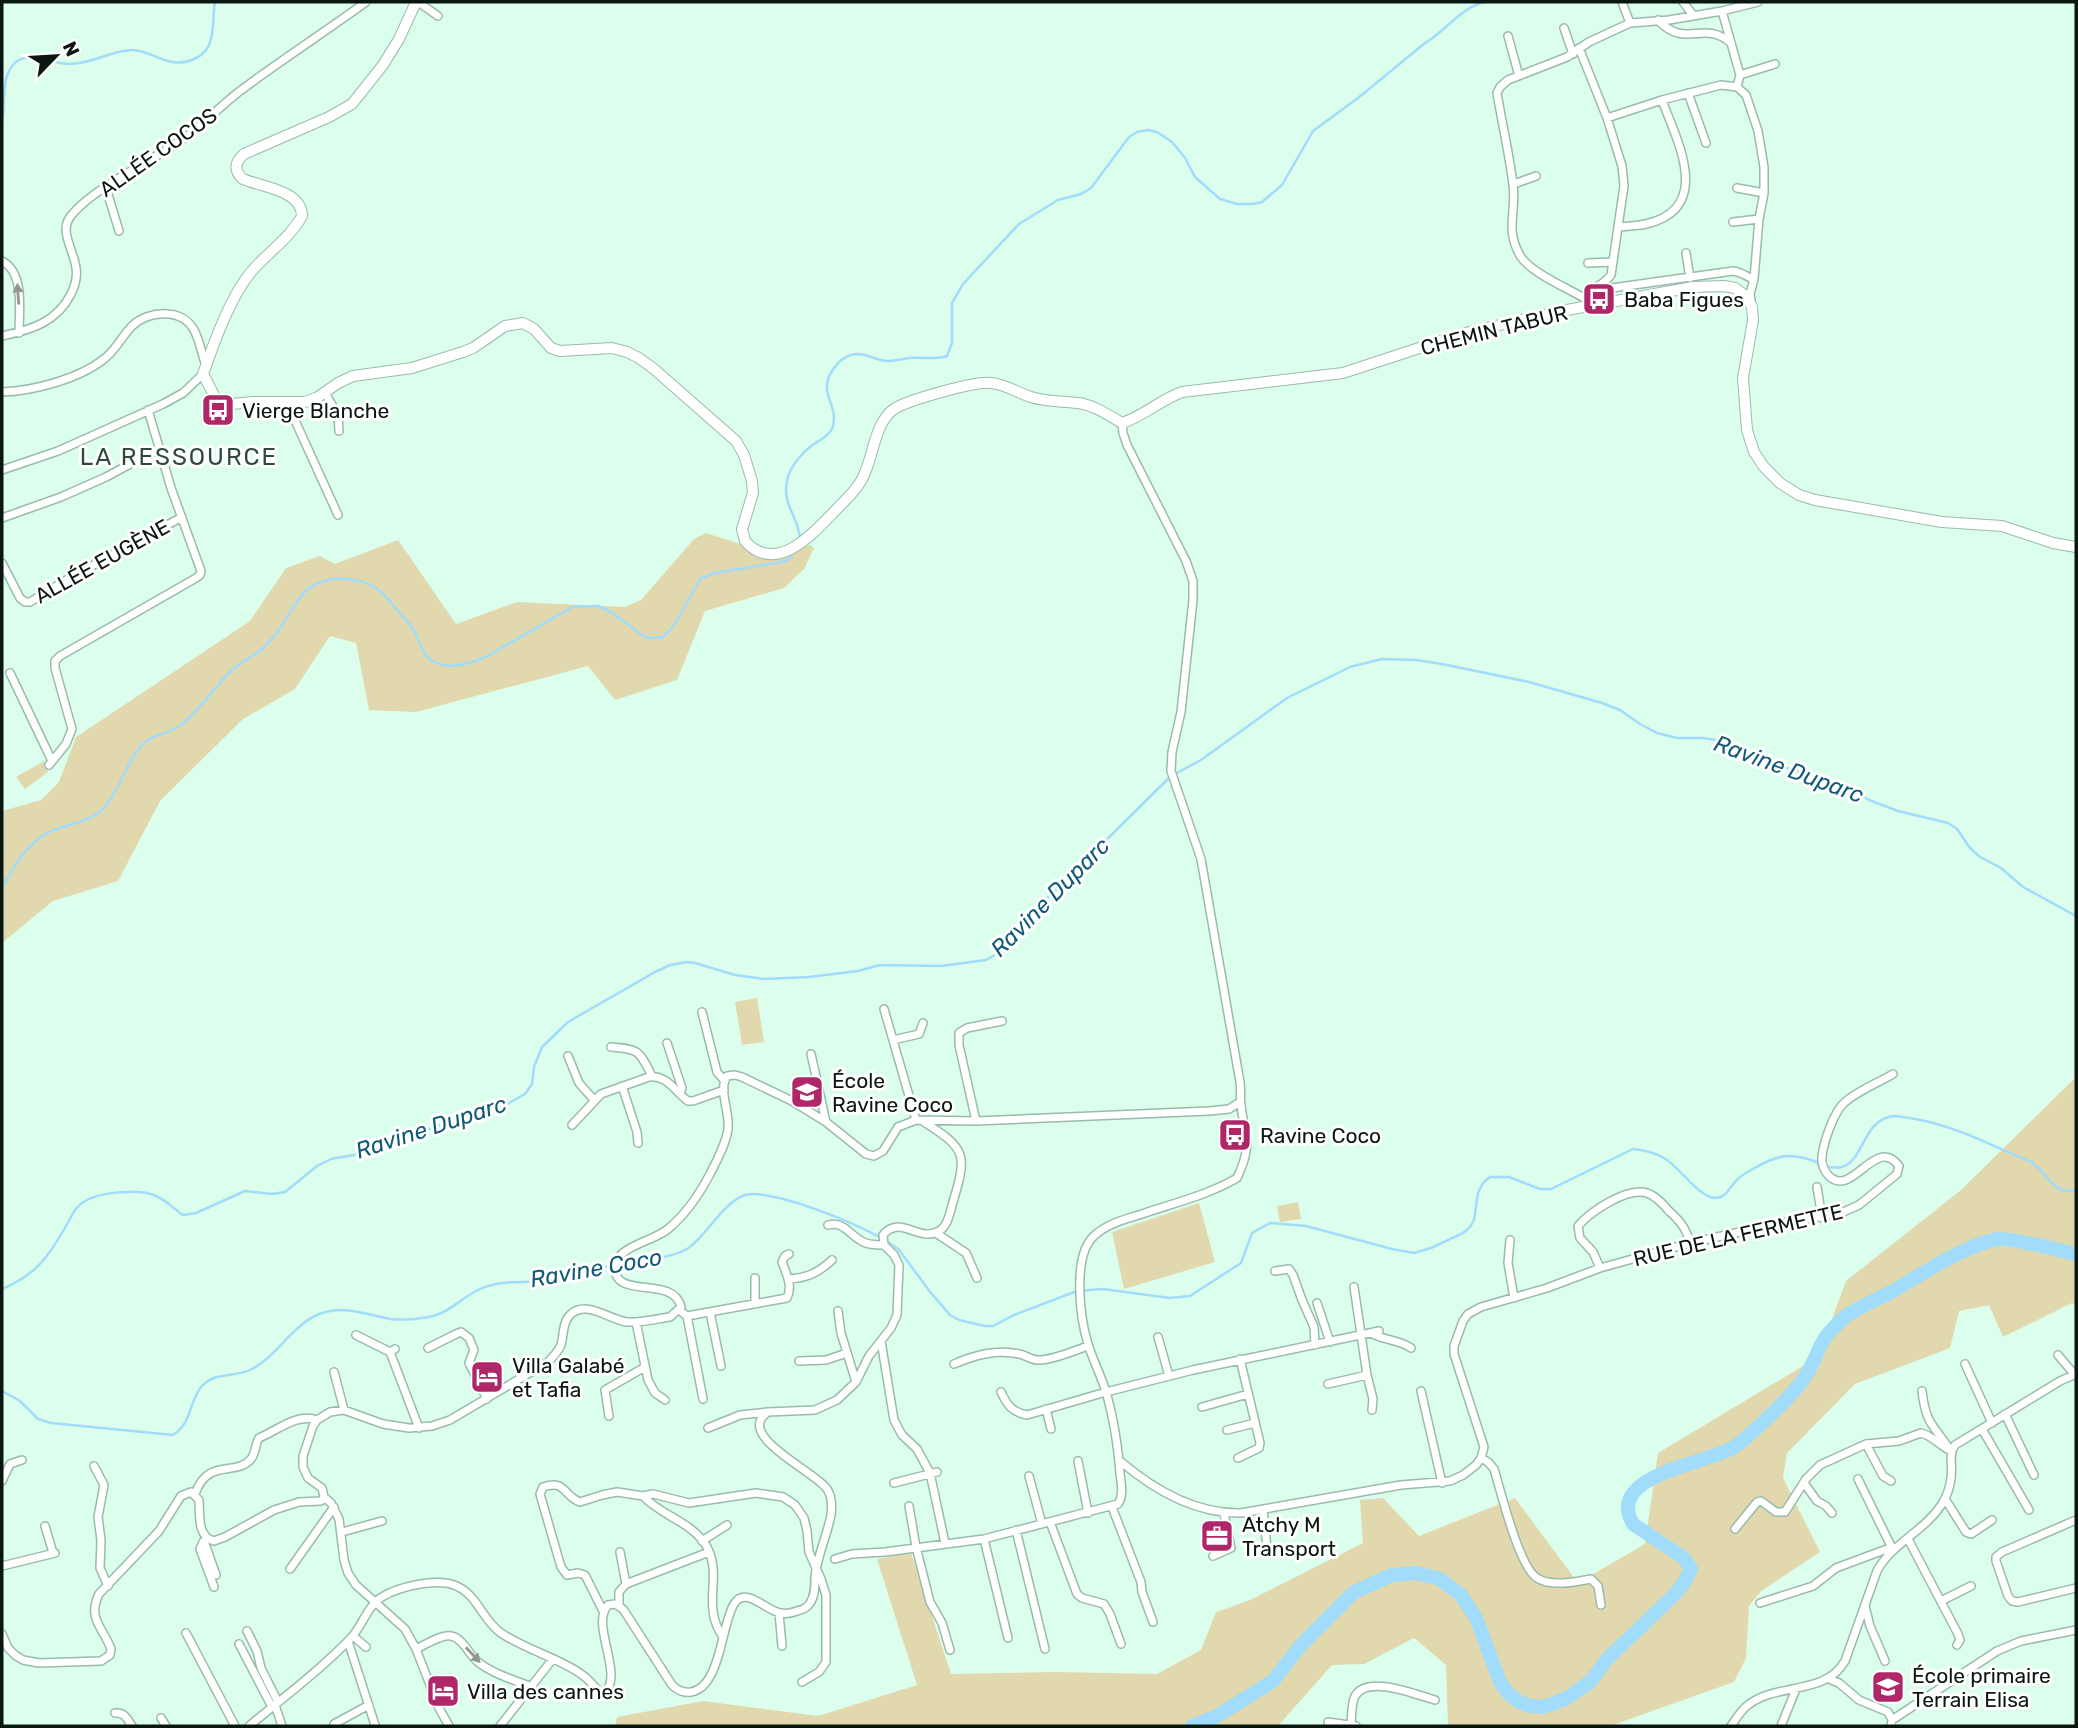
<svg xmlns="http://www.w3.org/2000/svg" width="2078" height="1728" font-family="Rubik,sans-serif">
<rect width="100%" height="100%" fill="#dcfeed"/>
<!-- green -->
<path fill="#e2d8ae" d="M706 533 737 543 765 557 810 545 814 548 804 569 784 588 705 611 677 680 615 700 588 666 416 712 369 710 356 643 330 636 295 689 243 719 160 801 118 881 53 901 2 943V811L41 800 59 782 76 737 250 621 286 568 320 556 335 564 398 540 456 624 517 602 625 607 641 600 694 539Z
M44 761 48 772 25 789 16 777Z
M757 998 764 1042 742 1045 735 1002Z
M2076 1077V1305L2072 1303 2003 1337 1989 1305 1959 1311 1950 1348 1855 1384 1787 1453 1783 1478 1820 1552 1761 1591 1749 1606 1746 1658 1734 1682 1610 1726H1448L1446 1665 1414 1638 1364 1664 1332 1665 1278 1726H615L617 1717 703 1701 818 1716 917 1685 877 1559 911 1553 951 1674 1054 1672 1157 1674 1201 1650 1216 1612 1250 1600 1363 1543 1360 1500 1383 1498 1419 1536 1515 1498 1578 1583 1645 1544 1658 1453 1818 1357 1846 1281 1961 1190Z
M1298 1202 1301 1219 1280 1222 1277 1206Z
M1199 1203 1215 1262 1124 1289 1112 1232Z"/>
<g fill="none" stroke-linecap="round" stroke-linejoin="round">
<!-- stream -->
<path stroke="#a1dcfa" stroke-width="2.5" d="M2 122C6 103 0 81 13 65 26 49 52 64 69 64 93 64 112 50 132 50 145 50 156 58 168 61 185 66 207 58 211 39 214 27 213 14 215 2
M800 538C798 516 782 505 787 481 789 468 801 454 811 446 818 441 828 437 832 429 841 404 815 394 834 368 839 361 844 357 851 355 865 351 875 361 888 361 895 361 902 359 909 358 922 357 935 360 947 356L952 343V303L963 284 1019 224 1058 200 1081 194 1091 188 1129 137 1137 132 1148 130 1157 132 1172 142 1185 158 1195 177 1220 199 1237 204H1253L1262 202 1282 185 1313 131 1358 98 1425 43C1446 31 1461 7 1485 2
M2 888C16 863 30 837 59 828 71 824 87 822 98 813 119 797 123 766 141 746 151 735 166 734 178 727 195 716 214 688 229 673 239 663 253 657 263 648 296 619 293 575 347 579 375 581 386 595 402 616 407 621 412 626 415 632 419 639 421 651 426 656 442 673 468 664 486 657L572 607 598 606 611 612 645 637 654 638 663 637 670 630 678 619 700 579 714 573 782 562 789 559 795 550
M1825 1166C1867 1178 1856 1121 1893 1116 1900 1116 1908 1118 1915 1119 1956 1126 1995 1147 2033 1163 2047 1174 2054 1196 2076 1190
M2 1289C36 1275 49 1256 66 1226 71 1218 74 1208 82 1203 97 1192 139 1188 156 1196 166 1200 174 1209 183 1215L196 1213 245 1191 272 1194 285 1192 317 1166 331 1159 359 1154 398 1141 451 1121 493 1112 525 1094 532 1084 534 1067 542 1047 568 1022 655 972 670 965 687 962 695 963 735 975 764 979 809 977 858 971 880 965 941 966 986 960 1000 952 1010 935 1171 776 1201 760 1287 698 1350 667 1382 659 1416 660 1442 664 1529 682 1602 703 1620 710 1640 724 1657 733 1677 738H1703L1721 741 1752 758 1844 785 1869 800 1898 811 1948 823 1957 829 1970 848 1980 857 2001 868 2023 887 2076 916
M2 1391 20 1401 38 1419 51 1423 173 1435C193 1422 188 1402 202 1386 216 1371 235 1378 252 1369 277 1356 291 1327 317 1315 342 1304 365 1314 390 1319 401 1320 411 1320 422 1318 449 1315 456 1301 478 1290 503 1278 531 1284 557 1280 577 1276 594 1266 614 1266 634 1261 670 1259 687 1249 707 1236 722 1203 745 1195 770 1187 880 1231 899 1250L931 1293 950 1315 959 1320 985 1326H993L1014 1315 1077 1291 1103 1289 1170 1298 1190 1296 1241 1263 1252 1233 1270 1223 1306 1226 1392 1249 1414 1253 1431 1248 1463 1233 1470 1227 1474 1220 1478 1193 1483 1183 1490 1177H1509L1540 1189H1551L1633 1149C1643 1150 1655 1153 1664 1158 1679 1166 1698 1197 1715 1198 1726 1198 1729 1188 1735 1182 1739 1177 1747 1172 1753 1169 1778 1154 1792 1152 1819 1163"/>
<!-- river -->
<path stroke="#a1dcfa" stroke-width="14" d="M1192 1726 1217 1716 1273 1681 1300 1646 1354 1592 1392 1575 1416 1573 1440 1579 1461 1595 1477 1620 1500 1682 1508 1693 1519 1702 1530 1706 1542 1707 1555 1703 1567 1698 1591 1681 1607 1659 1672 1597 1684 1583 1691 1569 1684 1558 1633 1524C1604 1473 1712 1464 1737 1445 1755 1431 1793 1395 1805 1377 1814 1364 1818 1347 1827 1335 1832 1329 1840 1321 1846 1316 1861 1306 1878 1299 1893 1291 1922 1274 1965 1245 1998 1239 2009 1237 2061 1251 2076 1254"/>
<defs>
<path id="street" d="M418 2 438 16
M1622 2 1630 23
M1683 2 1693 15
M1722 11 1740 75 1737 87
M1658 20C1686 50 1703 19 1731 43
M1564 28 1573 54
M1508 36 1519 76
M1579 48 1607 118 1622 166 1624 186 1611 275C1604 285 1589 289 1585 299
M1740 75 1775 64
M1688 93 1706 143
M1607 118 1662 100 1721 85 1737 87 1746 95 1758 131 1764 167V193L1759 219 1754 279 1750 294 1751 300
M1514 184 1536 176
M106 188 119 231
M1737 188 1764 193
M1733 222 1759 219
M1618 227C1627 226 1637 226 1646 224 1714 208 1677 141 1662 100
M1686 253 1690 278
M2 261C25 273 19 310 19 333
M1588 263 1613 262
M1599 287 1605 289 1733 271C1742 272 1746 277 1754 279
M1584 298C1567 288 1532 273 1521 257 1504 229 1517 212 1513 184 1509 153 1502 123 1497 93L1500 87 1508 80 1567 57 1589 42 1630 23 1669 20 1722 11 1758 2
M2 336C31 330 57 322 71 294 76 284 78 273 75 263 72 248 60 231 70 217 90 190 149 162 179 142 201 127 219 107 240 91 281 60 325 32 366 2
M2 392C33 391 79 379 104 359 116 350 122 336 132 326 149 310 182 308 194 330 200 341 202 355 206 366
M325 393 338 415 339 431
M287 403 338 515
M2 470 58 451 163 404 183 393 203 374
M2 518 61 497 106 477 158 449
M2 563 20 598 25 602H30L68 579 182 517
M10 673 52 761
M49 765 66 744 72 729 55 668V661L60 656 196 578 200 575 201 571 171 488 148 410
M884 1009 916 1120
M702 1012 717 1072 724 1080
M893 1040 919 1034 923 1023
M667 1043 682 1088 680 1093
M611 1047C640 1049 639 1051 652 1076
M811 1054 826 1122
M568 1056 579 1083 594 1100
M622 1086 637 1132 638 1143
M976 1121 959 1045V1033L967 1028 1002 1021
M572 1125 601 1094 649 1077C668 1075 675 1092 688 1101H693L724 1090
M1817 1187 1822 1218
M828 1225C843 1221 848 1233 860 1240 866 1245 876 1245 884 1245
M936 1233 966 1253 977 1278
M1510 1240 1508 1263 1514 1298
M1600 1268 1593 1252 1580 1238 1578 1226C1591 1211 1627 1187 1647 1193 1656 1196 1663 1204 1669 1211 1680 1221 1686 1228 1690 1243
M1275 1271 1289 1269 1293 1275 1302 1300 1314 1327 1315 1345
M788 1279C807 1278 818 1273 832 1260
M1354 1287 1367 1375 1373 1399 1372 1410
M1317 1303 1330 1342
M755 1304V1278
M679 1310 687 1316 787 1298C793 1286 786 1273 782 1262L785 1256 789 1254
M838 1311 841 1333 856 1382
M710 1312 721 1366
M687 1316 703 1399
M636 1322 648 1380 655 1393 665 1400
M1371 1333C1384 1341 1399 1339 1411 1348
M356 1335 390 1352
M1158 1337 1169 1376
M881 1341 894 1420 902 1435 917 1449 930 1473 945 1543
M428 1348 456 1334 461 1332 469 1338 474 1350 469 1363 487 1399
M395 1349 390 1352 419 1428
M2058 1355 2074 1374
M799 1361 826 1360 847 1353
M954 1364C975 1355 996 1349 1019 1354 1026 1355 1032 1361 1040 1360 1056 1359 1073 1351 1088 1346
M1965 1364 1992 1423
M334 1372 344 1410
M1328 1384 1367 1375
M1421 1391 1442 1483
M1922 1391C1926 1424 1932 1423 1948 1447
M1001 1392C1007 1405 1012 1412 1027 1415L1106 1392 1193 1370 1379 1331
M1202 1407 1248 1394
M1046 1409 1051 1429
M2005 1414 2034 1475
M609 1416 605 1390 645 1367
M708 1428 740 1415 768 1412
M1982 1429 2029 1510
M1227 1430 1255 1423
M1866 1444 1883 1476 1891 1481
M1238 1458 1259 1448 1260 1443 1240 1359
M1481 1458 1488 1462 1494 1469C1501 1492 1519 1567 1537 1578 1551 1587 1576 1582 1591 1579L1598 1586 1601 1605
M1078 1461 1088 1513
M1120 1461C1153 1489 1196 1514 1241 1513L1401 1485 1450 1481 1463 1475 1476 1465 1481 1458 1484 1447 1454 1354V1346L1463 1321 1468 1314 1481 1307 1547 1288 1600 1268 1690 1243 1776 1224 1841 1213 1859 1205 1897 1174 1899 1166C1876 1134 1852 1199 1829 1176 1824 1171 1821 1163 1822 1156 1824 1141 1834 1111 1845 1102 1859 1090 1878 1083 1893 1074
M94 1466 104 1485 98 1517 101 1540 100 1568 108 1586
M1029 1476 1042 1524
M2 1481 10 1464 22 1460
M894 1483 937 1472
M1804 1483 1817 1501 1826 1506 1832 1513
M195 1494C208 1457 236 1477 251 1459 256 1453 255 1444 259 1438 278 1430 297 1413 317 1420
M643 1496C661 1516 693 1522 707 1547 723 1577 701 1606 723 1637
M1945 1499 1966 1532 1971 1534 1992 1520
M909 1506 916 1547 930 1602 942 1623 950 1650
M1112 1507 1141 1582 1142 1592 1153 1622
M1263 1510 1267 1548
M2076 1520 2002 1552 1996 1557V1561L2008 1596 2012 1601 2018 1602 2076 1588
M1050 1522 1077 1594 1082 1598 1104 1604 1110 1614 1121 1644
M45 1526 53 1553
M1735 1529 1757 1502 1761 1501 1776 1512H1785L1806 1479 1820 1465 1866 1444 1899 1441 1921 1433C1933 1436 1940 1446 1951 1451
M1016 1530 1045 1649
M342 1532 382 1521
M984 1539 1008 1638
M1908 1539 1958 1634 1960 1640 1957 1645
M204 1541 216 1575
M702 1541 727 1525
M203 1542 200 1549 214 1587
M1213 1556 1231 1548 1224 1513
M835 1559 852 1554 885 1552 984 1539 1118 1504C1124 1495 1121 1484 1120 1473 1118 1446 1114 1421 1107 1395 1102 1377 1093 1361 1088 1344 1080 1318 1072 1256 1094 1236 1106 1224 1126 1219 1142 1214 1174 1203 1208 1195 1237 1178 1253 1144 1245 1139 1241 1105 1240 1098 1241 1090 1240 1082L1201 859 1171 771 1172 752 1181 712 1193 600V581L1186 561 1127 445 1123 433 1122 423
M2 1566 55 1553
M290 1569 334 1507
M626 1584 709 1552
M1941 1601 1971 1586
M1760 1603 1813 1586 1836 1568 1887 1549 1893 1550 1858 1479
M619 1606V1592L626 1584 620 1552
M1865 1606 1870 1626 1885 1661
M603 1611 585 1575 578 1573 567 1575 561 1567 540 1494 543 1487C566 1479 563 1496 580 1502L602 1495 617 1492 643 1496 653 1494 689 1503 756 1493 783 1497 795 1505 804 1518 807 1531 809 1552 821 1579 826 1595V1662L819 1672 802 1682
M779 1613 782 1646
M247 1631 257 1651 261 1668 278 1702
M186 1633 235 1726
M2 1634 8 1648 15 1655 23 1660 39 1663 101 1661 110 1655 111 1649C103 1627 87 1619 99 1594L159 1531 181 1496 191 1492 199 1500C200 1515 197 1537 214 1541L225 1537 274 1510 299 1502 321 1501 324 1497
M353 1636 366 1647
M348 1641 375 1725
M239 1644 272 1707
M416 1649C425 1645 441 1634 451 1636 463 1638 469 1655 478 1662 493 1674 514 1680 532 1687
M1829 1679 1839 1683 1859 1700 1888 1712 1892 1720 1891 1726
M275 1705 282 1726
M115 1713C125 1712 127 1719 132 1726
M161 1718 166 1726
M1892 1720 1997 1651 2021 1641 2076 1630
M1328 1722 1356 1726
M334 1724 369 1705
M1351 1724C1352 1716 1351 1704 1355 1696 1367 1674 1417 1695 1435 1700
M249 1726C283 1698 319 1671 350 1639 362 1627 367 1606 382 1597 398 1587 435 1578 454 1585 477 1593 482 1620 501 1633 526 1650 557 1657 581 1674 589 1679 594 1687 600 1692H605C624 1674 590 1624 608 1605L615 1604 623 1609 672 1685C678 1691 684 1693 691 1692 721 1687 721 1625 734 1604 746 1585 767 1612 781 1613 786 1614 792 1613 797 1611 802 1610 807 1608 810 1603 815 1596 815 1586 815 1577 817 1556 827 1536 831 1515 832 1507 832 1496 827 1489 816 1472 733 1435 768 1412L815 1410 837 1400 856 1382 869 1356 891 1328 897 1315 899 1265 894 1255 884 1245 883 1235C899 1214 920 1243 939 1231 948 1226 950 1212 953 1202 967 1155 967 1149 924 1122
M449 1726 439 1708 416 1649 405 1629 356 1585 348 1573 344 1560 339 1519 331 1503 324 1497 322 1488 308 1478 303 1467V1456L313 1426 317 1420 330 1412 344 1410 383 1424 409 1428 432 1426 450 1420 548 1362C553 1357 558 1352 561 1345 564 1335 562 1322 571 1314 587 1300 610 1320 627 1322 641 1323 656 1319 670 1317L681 1307C673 1273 610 1303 615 1263 624 1244 652 1242 668 1229 685 1215 700 1193 710 1174 717 1160 726 1144 728 1129 730 1112 718 1090 727 1076L735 1075 742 1077 792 1101 826 1122 866 1154 874 1156 883 1151 898 1127 916 1120 976 1121 1209 1111 1229 1109 1240 1102
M500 1726 552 1660
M1731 1726C1736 1719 1741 1710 1748 1705 1777 1682 1825 1696 1845 1661L1877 1571C1892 1543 1925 1531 1942 1504 1947 1496 1950 1487 1951 1478 1953 1467 1948 1454 1955 1445L2060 1381 2076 1374
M1781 1726 1796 1689"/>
<path id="secondary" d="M416 2 399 39 383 65 352 104 329 117 244 154C235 162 233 170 243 179 261 187 302 190 302 216 290 238 267 253 251 272 230 297 214 343 203 374L216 399 221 405 253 402H305L318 397 338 383 353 376 412 368 463 352 473 348 505 326 523 323 534 329 551 348 560 351 612 348 627 352 639 358 654 369 736 441 744 455 752 481 753 493 742 529 745 541C775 575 812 535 833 513 843 502 854 493 861 481 874 459 873 424 894 409 908 400 975 381 991 383 1005 384 1018 393 1031 397 1047 402 1062 401 1078 403 1094 405 1108 415 1122 423 1142 417 1160 400 1182 392L1343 373 1465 333 1556 312 1693 287 1724 286 1735 288 1746 296 1752 307 1753 320 1743 378 1747 430 1754 452 1764 467 1780 483 1799 495 1815 500 1942 522 2002 526 2053 543 2076 547"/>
</defs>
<!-- street casing -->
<use href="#street" stroke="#9abbab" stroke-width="10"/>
<!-- secondary casing -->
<use href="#secondary" stroke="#9abbab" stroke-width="12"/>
<!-- street -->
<use href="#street" stroke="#fff" stroke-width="7"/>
<!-- secondary -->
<use href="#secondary" stroke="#fff" stroke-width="10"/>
</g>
<!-- one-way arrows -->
<defs><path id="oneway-solid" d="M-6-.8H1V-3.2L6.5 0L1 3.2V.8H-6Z" transform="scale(1.75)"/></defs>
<g fill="#919693">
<use href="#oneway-solid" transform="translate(18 294) rotate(-94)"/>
<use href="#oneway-solid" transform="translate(473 1655) rotate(47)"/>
</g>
<!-- icons -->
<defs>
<symbol id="bus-square" viewBox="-11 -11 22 22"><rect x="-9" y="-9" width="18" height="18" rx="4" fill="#af2769" stroke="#fff"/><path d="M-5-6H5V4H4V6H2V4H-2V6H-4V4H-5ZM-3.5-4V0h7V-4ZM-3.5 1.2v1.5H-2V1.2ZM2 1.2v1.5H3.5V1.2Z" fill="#fff"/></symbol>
<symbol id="school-square" viewBox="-11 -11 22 22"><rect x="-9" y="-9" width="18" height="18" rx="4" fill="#af2769" stroke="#fff"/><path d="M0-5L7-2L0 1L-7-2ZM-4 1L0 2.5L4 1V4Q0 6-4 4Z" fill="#fff"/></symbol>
<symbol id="hotel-square" viewBox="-11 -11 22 22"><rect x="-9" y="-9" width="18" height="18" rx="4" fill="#af2769" stroke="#fff"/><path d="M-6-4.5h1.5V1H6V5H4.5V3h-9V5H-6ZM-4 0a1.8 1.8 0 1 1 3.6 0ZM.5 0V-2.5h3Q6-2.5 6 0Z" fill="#fff"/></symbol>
<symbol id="office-square" viewBox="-11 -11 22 22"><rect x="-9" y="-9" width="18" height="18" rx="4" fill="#af2769" stroke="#fff"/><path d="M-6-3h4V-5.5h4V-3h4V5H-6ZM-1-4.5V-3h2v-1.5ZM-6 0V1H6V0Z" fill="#fff"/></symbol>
</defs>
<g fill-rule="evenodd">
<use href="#bus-square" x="1580" y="280" width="38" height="38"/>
<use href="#bus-square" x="199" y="391" width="38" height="38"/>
<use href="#school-square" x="788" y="1073" width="38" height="38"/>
<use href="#bus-square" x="1216" y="1116" width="38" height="38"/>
<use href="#hotel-square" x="468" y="1358" width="38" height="38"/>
<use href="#office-square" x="1198" y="1517" width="38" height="38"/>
<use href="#school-square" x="1869" y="1668" width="38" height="38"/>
<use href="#hotel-square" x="424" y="1672" width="38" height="38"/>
</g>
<g text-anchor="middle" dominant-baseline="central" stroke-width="6" stroke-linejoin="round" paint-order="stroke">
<!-- street labels -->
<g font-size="21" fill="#0a1610" stroke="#fff">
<text transform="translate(158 152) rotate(-35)">ALLÉE COCOS</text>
<text transform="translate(1494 330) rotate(-14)">CHEMIN TABUR</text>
<text transform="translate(102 561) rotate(-29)">ALLÉE EUGÈNE</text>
<text transform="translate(1738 1235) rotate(-13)">RUE DE LA FERMETTE</text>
</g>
<!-- poi labels -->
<g font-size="21" fill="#0a1610" stroke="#fff" text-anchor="start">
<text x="1624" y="299">Baba Figues</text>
<text x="242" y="410">Vierge Blanche</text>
<text x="832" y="1080">École<tspan x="832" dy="24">Ravine Coco</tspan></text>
<text x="1260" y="1135">Ravine Coco</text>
<text x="512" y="1365">Villa Galabé<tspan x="512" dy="24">et Tafia</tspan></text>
<text x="1242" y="1524">Atchy M<tspan x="1242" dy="24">Transport</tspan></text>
<text x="1912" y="1675">École primaire<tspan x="1912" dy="24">Terrain Elisa</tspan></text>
<text x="467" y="1691">Villa des cannes</text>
</g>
<!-- water labels -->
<g font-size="23" font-style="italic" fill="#115b78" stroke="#fff">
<text transform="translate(1789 769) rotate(20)">Ravine Duparc</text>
<text transform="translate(1050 897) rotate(-45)">Ravine Duparc</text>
<text transform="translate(431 1127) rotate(-18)">Ravine Duparc</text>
<text transform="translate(596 1268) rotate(-10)">Ravine Coco</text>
</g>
<!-- quarter labels -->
<g font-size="24" letter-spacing="2" fill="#2d4a3d" stroke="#fff">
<text x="179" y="457">LA RESSOURCE</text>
</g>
</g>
<!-- border -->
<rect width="2078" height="1728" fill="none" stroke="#0a1610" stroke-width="7"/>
<!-- north arrow -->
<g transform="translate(56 56) rotate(65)" stroke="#ffffff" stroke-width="5" paint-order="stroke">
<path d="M0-5L12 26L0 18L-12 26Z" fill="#0a1610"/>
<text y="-10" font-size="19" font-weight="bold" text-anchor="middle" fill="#0a1610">N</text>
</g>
</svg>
